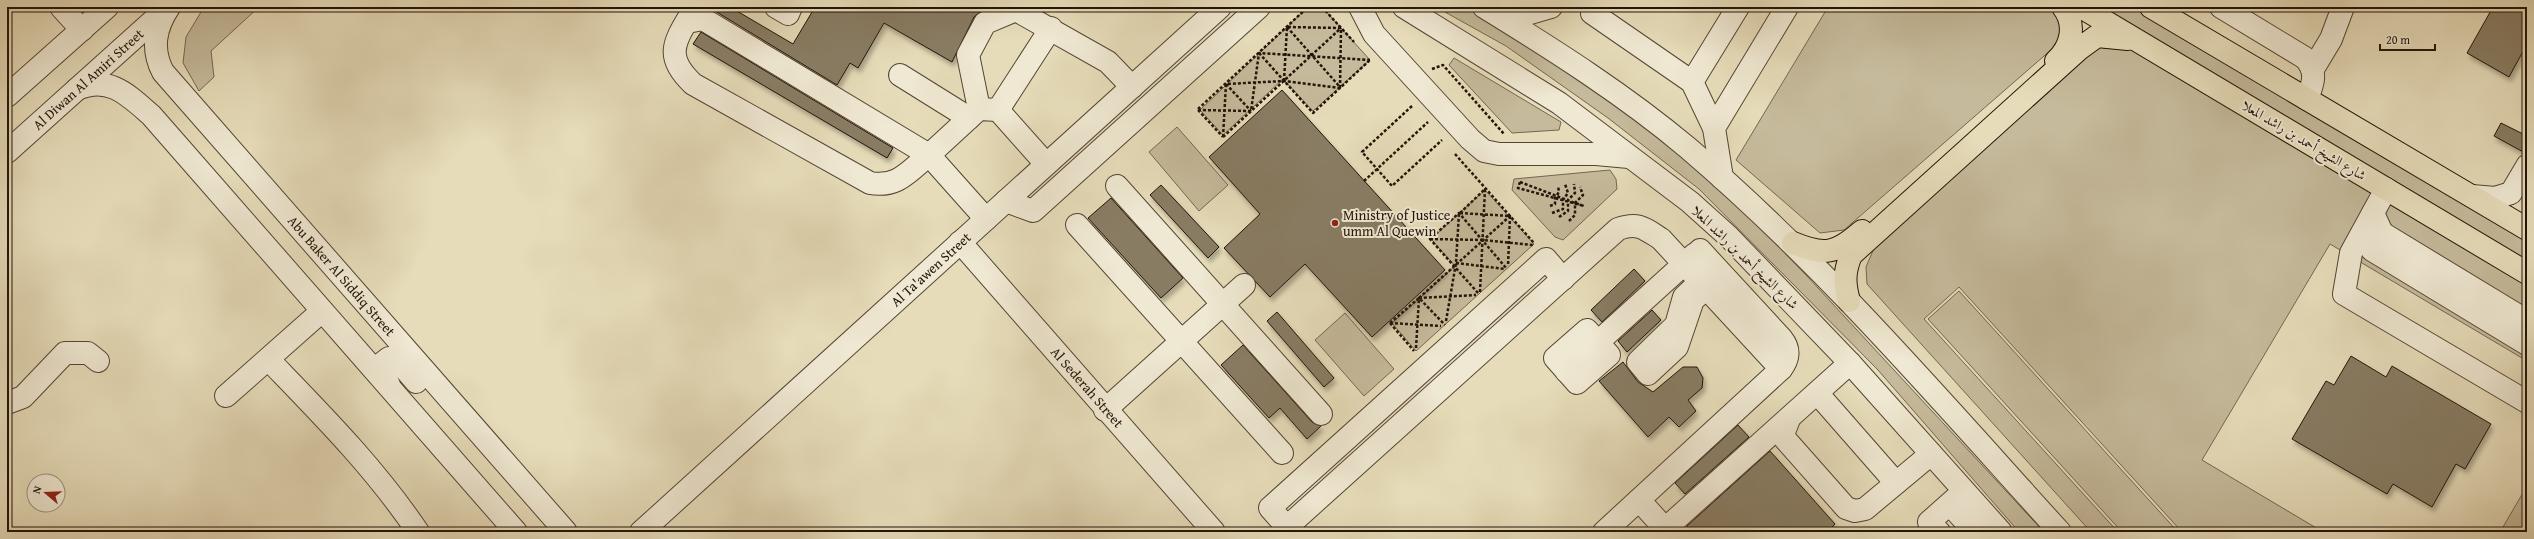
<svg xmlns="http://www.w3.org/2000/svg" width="2534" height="539" font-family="'Gentium Book Plus',Amiri,serif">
<defs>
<filter id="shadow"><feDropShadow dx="2.5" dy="4.5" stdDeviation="2" flood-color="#0004"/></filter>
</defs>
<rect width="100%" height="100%" fill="#e6dcb9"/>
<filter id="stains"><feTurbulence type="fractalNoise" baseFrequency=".005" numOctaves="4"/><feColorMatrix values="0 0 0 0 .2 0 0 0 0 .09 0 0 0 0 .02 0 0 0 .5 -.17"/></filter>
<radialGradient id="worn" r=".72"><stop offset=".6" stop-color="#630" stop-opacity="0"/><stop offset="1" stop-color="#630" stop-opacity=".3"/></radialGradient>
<!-- green -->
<path fill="#c5ba9b" stroke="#746652" d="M204 7H259L211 51 214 77 199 91 183 63 186 37Z
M1308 7H1322L1370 60 1313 111 1283 79 1223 135 1200 110Z
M1436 7H1470L1519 36 1619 104 1708 174 1806 275 2044 532H2019L1878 370 1699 189 1608 118 1506 46Z
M1828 7H2063L2059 43 1844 230 1820 233 1736 160Z
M2099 7H2133L2527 240V263Z
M2114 44 2135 45 2527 279V309L2358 254 2527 355V361L2330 244 2202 460 2323 532H2182L1959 287 1924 319 2118 532H2091L1867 284 1866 267 1875 246 2097 48Z
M1454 58 1561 122 1559 130 1512 133 1449 65Z
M1177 127 1228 185 1199 211 1149 152Z
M1610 170 1616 179 1617 189 1563 240 1555 237 1512 190 1514 179Z
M1485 190 1534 244 1416 351 1392 323 1455 266 1431 239Z
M1959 291 2178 532H2122L1928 319Z
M1345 313 1394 369 1364 396 1315 340Z
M2527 486V532H2500Z"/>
<!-- building -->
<path fill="#887c64" stroke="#231308" filter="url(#shadow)" d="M717 7H730L793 44 815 7H986L974 17 952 62 884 23 858 68 850 63 837 85 715 11Z
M2493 7H2527V44L2509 77 2467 53Z
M701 32 893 148 887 158 693 44Z
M1282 90 1445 270 1372 337 1305 264 1270 297 1224 248 1260 214 1209 157Z
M2501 123 2527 136V154L2494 136Z
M1161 185 1219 247 1208 258 1150 195Z
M1111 198 1183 278 1161 298 1088 218Z
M1634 269 1645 281 1602 322 1591 310Z
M1652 310 1661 320 1627 352 1618 341Z
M1277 312 1334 378 1324 387 1267 321Z
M1243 345 1312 422 1321 426 1307 439 1280 408 1269 418 1221 365Z
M2351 356 2386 377 2392 366 2491 424 2465 469 2456 464 2432 507 2393 484 2387 494 2292 439 2326 381 2334 385Z
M1623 362 1638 382 1653 392 1683 367H1697L1703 378 1702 388 1688 400 1696 411 1679 427 1669 417 1648 437 1599 381Z
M1738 425 1749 437 1685 494 1675 483Z
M1770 451 1835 524 1827 532H1692L1687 526Z"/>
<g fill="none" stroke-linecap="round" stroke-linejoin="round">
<defs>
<g id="minor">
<path d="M61 7 82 30"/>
<path id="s1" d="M169 7C155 28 151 49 163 72L566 532"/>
<path d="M776 7 788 14 791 7"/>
<path d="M1360 7 1374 34 1470 139 1484 151 1499 154H1596L1629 157"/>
<path d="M1404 7 1559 103 1690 202 1729 237 1850 363 2001 532"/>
<path d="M1484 7C1554 50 1625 95 1688 148 1824 264 1940 400 2060 532"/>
<path d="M1593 7 1592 13 1692 82 1714 128"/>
<path d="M2221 7 2305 58C2318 72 2313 84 2307 99"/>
<path d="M1506 20 1551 7"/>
<path d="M687 22 703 19 929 155C909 171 898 188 870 183L693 84C661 54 677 39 695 7"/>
<path d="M2313 69 2331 39 2343 7"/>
<path d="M900 75 969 118"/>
<path d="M1692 82 1738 7"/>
<path d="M77 89C109 75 128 95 151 115L516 532"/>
<path d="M7 96 107 7"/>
<path d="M979 109 968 55 985 23 1016 10 1108 62 1132 87"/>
<path d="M998 110 1046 164"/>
<path id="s2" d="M7 152 164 11"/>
<path d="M1722 178 1714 128 1787 7"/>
<path d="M1117 186 1321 414"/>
<path d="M2386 189 2351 253 2344 294 2527 402"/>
<path d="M2472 196 2495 198 2511 193 2527 166"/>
<path d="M1006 201 1033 211 1259 7"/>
<path d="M2373 213 2382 233 2372 250 2527 344"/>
<path d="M986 219 929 155 979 109 998 110 1051 28"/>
<path d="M1077 225 1282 453"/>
<path d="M2382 233 2527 321"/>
<path id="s3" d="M960 242 1214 532"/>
<path d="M1701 281 1684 297 1676 325 1638 362 1648 374 1677 347 1693 300 1707 288"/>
<path d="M1587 330 1609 355 1577 383 1555 358Z"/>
<path d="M269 360C322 415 375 468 418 532"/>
<path d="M1566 371 1695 254"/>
<path d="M389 385 380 365 389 358 399 362 416 382"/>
<path d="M1818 394 1896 483"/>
<path d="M226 396 322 311"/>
<path d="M7 403 23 397 65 353H88L98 361"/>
<path d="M1105 410 1244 285"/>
<path d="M1789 419 1784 432 1785 439 1846 508 1855 511 1865 509 1931 454"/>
<path d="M1969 497 1954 509 1975 532"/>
<path d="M1639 500 1668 532"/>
<path d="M1287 527 1618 229C1638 222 1644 228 1661 239L1781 369"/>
<path d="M1665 529 1850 363"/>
<path id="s4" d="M641 532 1220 7"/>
<path d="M1282 532 1287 527 1270 508 1546 259 1563 279"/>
<path d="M1604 532 1781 369C1789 359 1790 349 1782 339L1700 250"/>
<path d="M1939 532 1929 522 1964 491"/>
</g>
<path id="major" d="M2081 7 2527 273
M2151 7 2527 229
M2056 61C2071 47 2077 25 2063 7
M1793 243C1824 256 1836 254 1862 231
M1849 301C1844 283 1844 272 1851 255L2079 49 2097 36 2128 39"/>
</defs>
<!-- minor casing -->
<use href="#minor" stroke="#544534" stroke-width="24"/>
<!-- major casing -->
<use href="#major" stroke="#231308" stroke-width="24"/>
<!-- path -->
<path stroke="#231308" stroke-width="2.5" stroke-dasharray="3 2" stroke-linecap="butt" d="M1322 7 1354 42
M1287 27 1340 87
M1259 53 1313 113 1370 60
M1432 69 1443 65 1504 134
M1284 81 1287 27 1341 28 1340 88
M1226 84 1251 111
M1412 106 1362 152 1392 186 1442 140
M1198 109 1308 7
M1198 110 1251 111 1259 53 1370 60
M1198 110 1223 137
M1223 137 1226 84 1284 81 1340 88
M1223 137 1341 28
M1455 154 1534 243
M1364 181 1428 122
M1520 182 1575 203 1584 206 1518 188Z
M1550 206 1555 204V198L1559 192 1558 186
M1460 213 1485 189
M1552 213 1563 209V200L1568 193 1565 184
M1559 217 1568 211V200L1575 193 1574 184
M1569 221 1575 215V203L1583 195 1580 187
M1430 239 1483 240 1533 245
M1456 263 1505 269
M1480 292 1485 189
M1478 293 1430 239 1459 213 1507 269
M1419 298 1510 216
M1446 321 1456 263 1459 213 1510 216 1508 266
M1390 323 1441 326
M1390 323 1419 298 1445 325
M1390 323 1414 351
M1416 348 1419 298 1476 295"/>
<!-- minor -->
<use href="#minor" stroke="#efe8d2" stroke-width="22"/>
<!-- major -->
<use href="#major" stroke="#e6dcb9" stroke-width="22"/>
</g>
<!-- markers -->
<circle fill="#8f2418" stroke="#efe8d2" stroke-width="1.5" cx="1335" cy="223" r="4"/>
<g text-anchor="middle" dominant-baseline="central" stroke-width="4" stroke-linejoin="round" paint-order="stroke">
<!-- street labels -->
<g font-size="14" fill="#231308" stroke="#efe8d2">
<text stroke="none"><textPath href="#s2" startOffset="109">Al Diwan Al Amiri Street</textPath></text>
<text transform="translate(2304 140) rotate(31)">شارع الشيخ أحمد بن راشد المعلا</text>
<text transform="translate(1745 257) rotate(44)">شارع الشيخ أحمد بن راشد المعلا</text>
<text stroke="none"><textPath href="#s4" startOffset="391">Al Ta'awen Street</textPath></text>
<text stroke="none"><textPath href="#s1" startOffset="340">Abu Baker Al Siddiq Street</textPath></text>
<text stroke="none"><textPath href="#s3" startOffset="193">Al Sederah Street</textPath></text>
</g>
<!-- poi labels -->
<g font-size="14" fill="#231308" stroke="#efe8d2" text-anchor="start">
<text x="1343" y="215">Ministry of Justice<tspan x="1343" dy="16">umm Al Quewin</tspan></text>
</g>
</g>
<!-- margin -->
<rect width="2534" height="539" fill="none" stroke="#e6dcb9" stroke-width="24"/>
<rect x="8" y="8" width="2518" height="523" fill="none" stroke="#231308" stroke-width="2"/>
<rect x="12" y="12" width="2510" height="515" fill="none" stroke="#231308"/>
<!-- north arrow -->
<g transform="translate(46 493) rotate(289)"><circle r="19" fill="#efe8d2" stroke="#9d9381"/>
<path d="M0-3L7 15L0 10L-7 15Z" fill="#8f2418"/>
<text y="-6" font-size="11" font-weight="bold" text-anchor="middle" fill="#231308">N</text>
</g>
<!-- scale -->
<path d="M2380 44v6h55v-6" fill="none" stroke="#231308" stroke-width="2"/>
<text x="2386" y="44" font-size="12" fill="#231308" stroke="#efe8d2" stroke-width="3" paint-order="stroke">20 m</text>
<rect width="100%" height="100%" filter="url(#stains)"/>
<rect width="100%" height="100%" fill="url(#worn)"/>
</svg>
